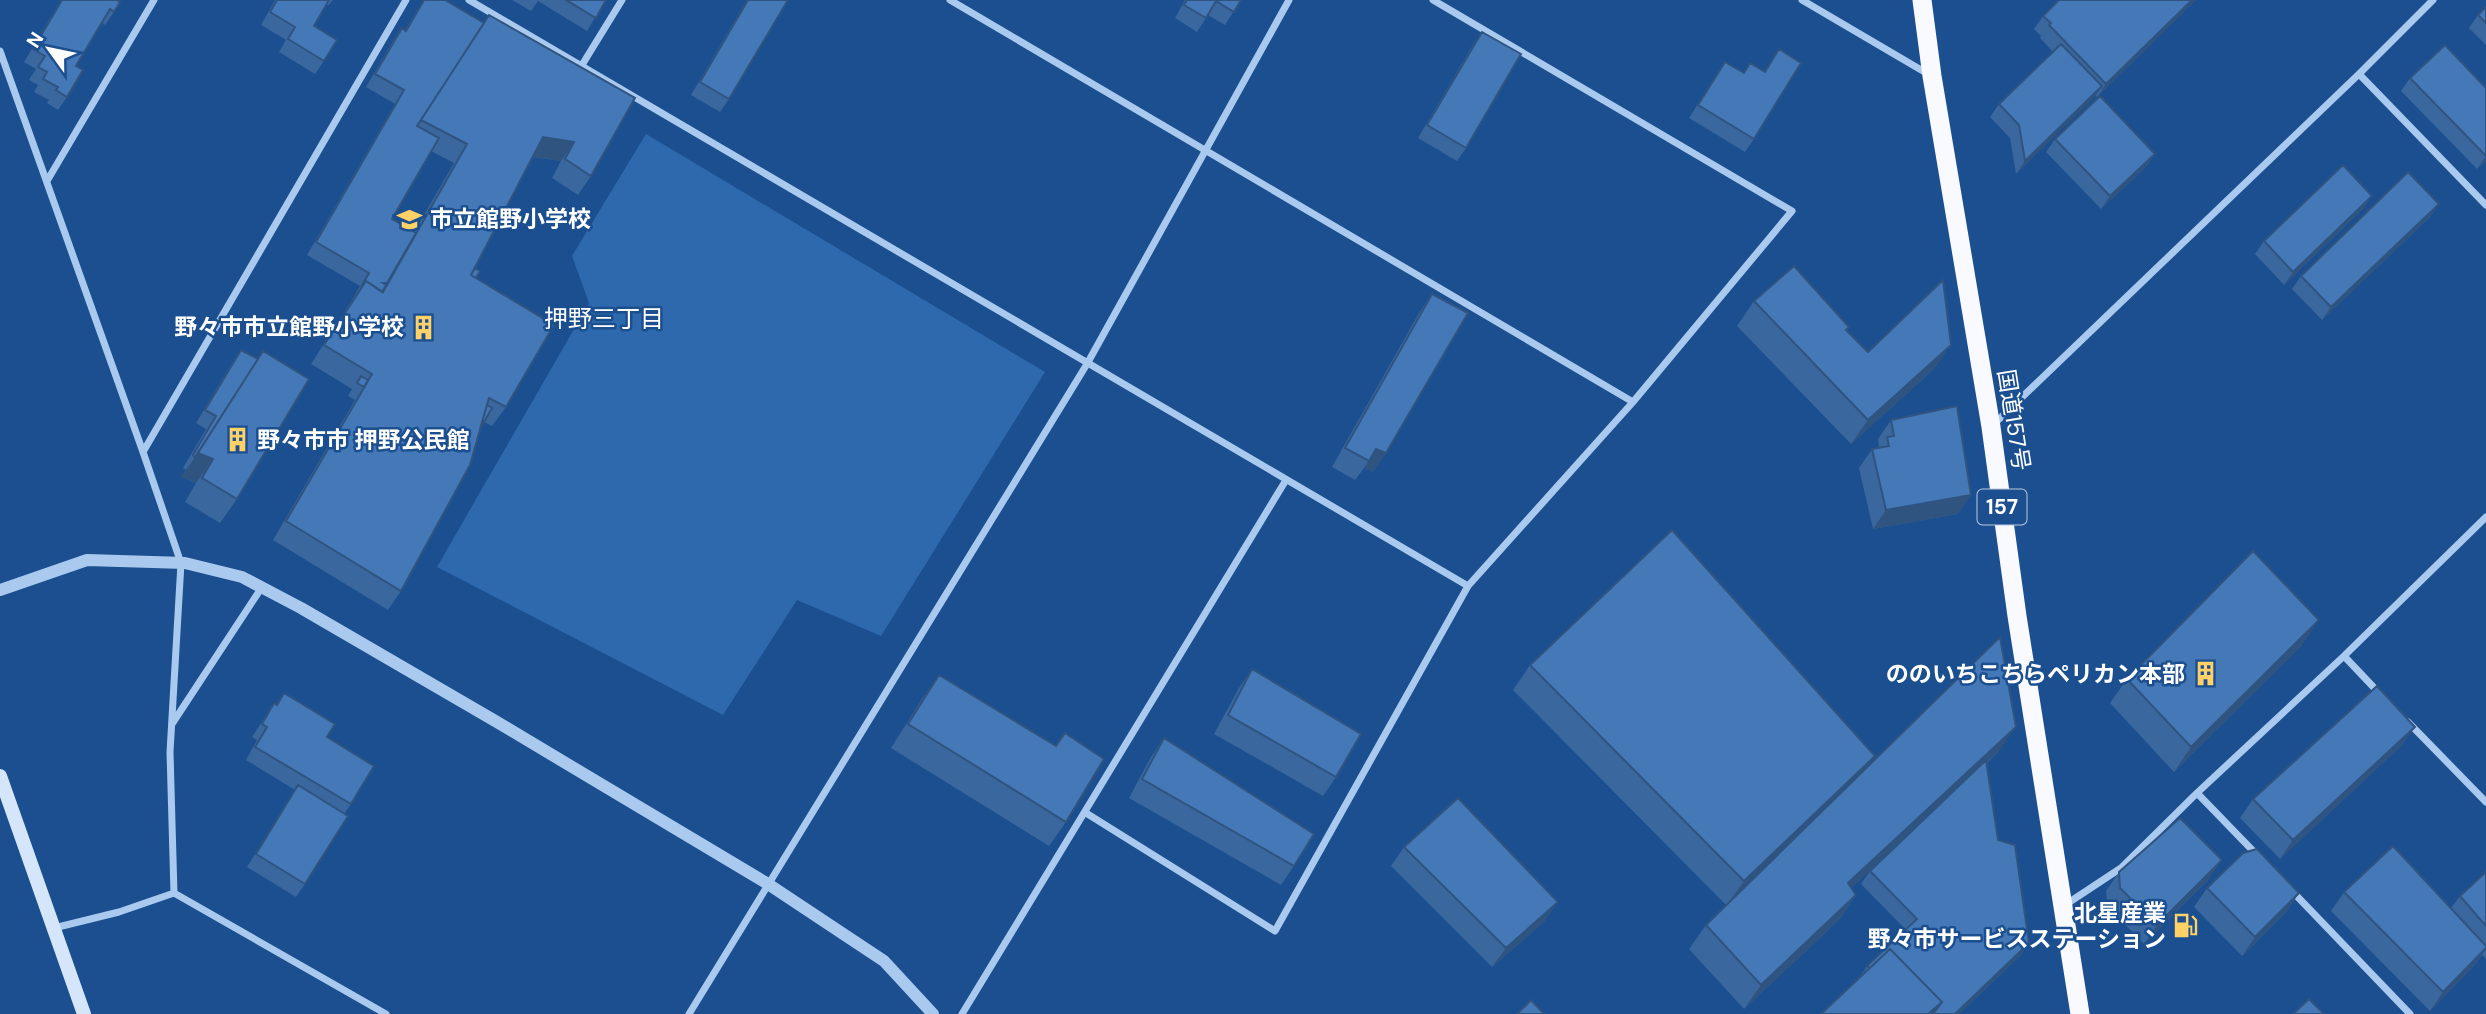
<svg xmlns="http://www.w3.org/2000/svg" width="2486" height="1014" font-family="'DM Sans','Noto Sans JP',sans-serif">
<rect width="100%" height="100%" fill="#1b4f8f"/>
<!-- green -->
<path fill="#2e69ad" d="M646 134 1045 372 881 636 797 600 723 715 437 567 589 303 572 256Z"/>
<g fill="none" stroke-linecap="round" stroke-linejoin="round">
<!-- minor -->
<path stroke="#a9c9ee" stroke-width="7" d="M469 0 1468 586 1633 402 1792 211 1433 0
M950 0 1633 402
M1802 0 1928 74
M0 51 143 452
M582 65 622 0
M2359 74 2486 205
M47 181 154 0
M1993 425 2359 74 2433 0
M2344 656 2380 694
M2408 722 2486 802
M172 724 262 587
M1086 813 1275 931 1468 586
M2257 855 2197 793 2344 656 2486 517
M2292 891 2410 1014
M174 893 170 752 181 563 143 452 406 0
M2065 905 2121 868 2197 793
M54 928 119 912 174 893 386 1014
M689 1014 1087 364 1289 0
M962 1014 1286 480"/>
<!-- tertiary -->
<path stroke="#a9c9ee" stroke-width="12" d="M0 590 87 560 185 563 242 577 301 608 497 722 768 884 884 961 933 1014"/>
<!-- secondary -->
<path stroke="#d6e6fa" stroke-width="14" d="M0 776 84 1014"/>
<!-- trunk -->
<path stroke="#f8faff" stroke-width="19" d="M1922 0 1932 76 1991 427 2017 616 2080 1014"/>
</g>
<!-- wall -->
<path fill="#3a679d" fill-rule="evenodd" d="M61 0H117L114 12 105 25 102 23 76 66 67 97 58 110 47 103 49 100 34 92 38 85 29 80 36 69 24 62Z
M275 0H333L329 5H326L314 26 324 61 315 74 279 52 286 40 261 25Z
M424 0H445L484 23 489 15 591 176 578 195 552 178 561 161 533 157 475 268 476 278 506 407 492 426 484 422 480 429 401 591 388 610 273 540 355 400 348 396 352 389 311 364 352 300 360 286 307 255 395 104 366 87 393 41 402 28 405 30ZM431 151 454 163 414 232 392 219Z
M512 0H606L587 31 538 1 531 11Z
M747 0H788L729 99 720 112 691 95Z
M1185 0H1241L1225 25 1208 15 1197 32 1175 18Z
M2059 0H2196L2097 97 2095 95 2016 174 2010 138 1990 117 1999 104 2053 52 2040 38 2041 36 2034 29 2043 16Z
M2486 7V45L2469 28 2478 15Z
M1482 32 1466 148 1457 161 1418 138 1473 45Z
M1779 49 1754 139 1745 152 1689 118 1725 62 1743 73 1764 72Z
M2410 78 2486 88V161L2477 169 2401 91Z
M2055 139 2155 154 2146 167 2101 209 2046 152Z
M2439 204 2430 217 2322 320 2292 289 2301 276Z
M2363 209 2284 285 2255 254 2264 241Z
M1432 294 1386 453 1373 472 1364 468 1355 480 1332 467 1419 313Z
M1754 301 1847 331 1868 352 1934 369 1851 444 1737 326Z
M241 350 237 499 220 523 185 502 196 483 181 477 186 470 183 468 206 429 196 423 232 363Z
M1891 420 1958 514 1873 529 1859 468 1872 449 1879 447 1878 439Z
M2302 645 2174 772 2110 703 2127 679Z
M1530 665 1868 766 1999 751 1987 763 1998 840 2029 943 2020 956 1959 1014H1821L1859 978 1867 966 1906 930 1861 884 1870 871 1890 852 1851 888 1856 895 1839 920 1744 1009 1689 949 1706 925 1726 905 1513 690Z
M1252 669 1336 777 1323 796 1214 734 1239 688Z
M939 675 1066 822 1049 846 891 748 922 699Z
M284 693 327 737 351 804 344 814 305 884 296 897 247 867 295 790 246 760 257 740 252 737 274 703 276 705Z
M2415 727 2401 746 2280 859 2240 818 2253 799Z
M1164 738 1294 866 1281 885 1129 798 1151 757Z
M1404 847 1545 921 1492 967 1391 866Z
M2119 872 2209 879 2144 944 2107 906 2106 891Z
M2486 872V959L2482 955 2474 966 2430 1011 2331 911 2344 892 2451 908 2460 896Z
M2207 888 2299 893 2286 912 2242 956 2194 907Z"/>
<!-- shaded-wall -->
<path fill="#305480" d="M2192 0H2196L2097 97 2106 84Z
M2102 86 2093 99 2016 174 2025 161Z
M543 137 574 142 561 161 530 156Z
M2155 154 2146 167 2101 209 2110 196Z
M2486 156V161L2477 169Z
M2372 196 2363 209 2284 285 2293 272Z
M2439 204 2430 217 2322 320 2331 307Z
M1951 345 1934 369 1851 444 1868 420Z
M1376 449 1386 453 1373 472 1364 468Z
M198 453 213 459 196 483 181 477Z
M1971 495 1958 514 1873 529 1886 510Z
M2319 620 2302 645 2174 772 2191 747Z
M2016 727 1999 751 1831 907 1848 883Z
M2415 727 2401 746 2280 859 2293 840Z
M1875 756 1858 780 1727 905 1744 881Z
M2222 860 2209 879 2144 944 2157 925Z
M2299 893 2286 912 2242 956 2255 937Z
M1856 895 1839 920 1744 1009 1761 985Z
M1558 902 1545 921 1492 967 1506 948Z
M2029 943 2020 956 1959 1014H1955Z
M2486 948 2474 966 2430 1011 2443 992Z
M1942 1002 1934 1014H1928Z"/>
<!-- building -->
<path fill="#4478b7" stroke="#305480" stroke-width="2" d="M62 0H117L120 2 114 12 110 9 76 66 83 70 67 97 56 90 58 87 43 79 47 72 38 67 45 56 33 49Z
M277 0H329L314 26 337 40 324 61 288 39 295 27 270 12Z
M424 0H445L484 23 417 126 439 138 392 219 416 233 387 283H383L386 285 382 292 366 281 361 287 369 273 316 242 404 90 375 74 402 28 406 31Z
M566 0H606L596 18Z
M748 0H788L729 99 700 82Z
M1187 0H1241L1234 12 1216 1 1206 18 1184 5Z
M2059 0H2192L2106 84 2049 25 2051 23 2043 16Z
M2486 7V23L2478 15Z
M489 15 635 98 591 176 565 159 574 142 543 137 471 275 554 325 506 407 489 398 470 465 401 591 286 521 372 374 324 345 366 281 383 292 467 144 421 120Z
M1482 32 1521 54 1466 148 1427 125Z
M2061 44 2102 86 2025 161 2019 125 1999 104Z
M2445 45 2486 88V156L2410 78Z
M1779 49 1801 63 1754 139 1698 105 1725 62 1744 73 1750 63 1765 72Z
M2100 96 2155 154 2110 196 2055 139Z
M2343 165 2372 196 2293 272 2264 241Z
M2408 172 2439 204 2331 307 2301 276Z
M1794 266 1849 327 1846 330 1868 352 1943 280 1951 345 1868 420 1754 301Z
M475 268 480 271 476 278 471 275Z
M1432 294 1468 313 1386 453 1376 449 1369 461 1345 448Z
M241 350 258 359 195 457 193 455 216 416 205 410Z
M263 351 309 379 237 499 202 478 213 459 198 453Z
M361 376 368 380 364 387 357 383Z
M487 405 492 408 480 429Z
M1957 406 1971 495 1886 510 1872 449 1889 446 1887 437 1894 436 1891 420Z
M1672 530 1875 756 1744 881 1530 665Z
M2253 551 2319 620 2191 747 2127 679Z
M2000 637 2016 727 1848 883 1856 895 1761 985 1706 925Z
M1252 669 1361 734 1336 777 1228 715Z
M939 675 1056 746 1065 733 1104 759 1066 822 908 724Z
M2377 686 2415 727 2293 840 2253 799Z
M284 693 335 724 327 737 374 766 351 804 255 747 267 727 262 724 274 703 277 705Z
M1164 738 1314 834 1294 866 1142 779Z
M1986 760 1998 840 2015 845 2029 943 1955 1014H1933L1942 1002 1890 949 1870 968 1867 966 1917 919 1870 871Z
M298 785 348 816 305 884 256 854Z
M1458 798 1558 902 1506 948 1404 847Z
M2180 818 2222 860 2157 925 2120 888 2119 872Z
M2393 846 2486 946V948L2443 992 2344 892Z
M2257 849 2299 893 2255 937 2207 888 2243 853Z
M2486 872V926L2460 896Z
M1890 949 1942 1002 1928 1014H1821Z
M2309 999 2324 1014H2293Z
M1531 1000 1544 1014H1517Z"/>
<!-- icons -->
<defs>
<symbol id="school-bare" viewBox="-9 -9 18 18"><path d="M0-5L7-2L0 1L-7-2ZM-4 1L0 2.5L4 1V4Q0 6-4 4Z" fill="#ffd166" stroke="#1b4f8f" stroke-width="2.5" paint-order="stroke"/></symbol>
<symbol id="building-bare" viewBox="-9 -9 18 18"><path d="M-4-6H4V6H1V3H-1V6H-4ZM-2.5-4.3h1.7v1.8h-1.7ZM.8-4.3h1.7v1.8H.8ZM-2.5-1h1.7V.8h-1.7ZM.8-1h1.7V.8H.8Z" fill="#ffd166" stroke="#1b4f8f" stroke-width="2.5" paint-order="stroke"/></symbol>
<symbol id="fuel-bare" viewBox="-9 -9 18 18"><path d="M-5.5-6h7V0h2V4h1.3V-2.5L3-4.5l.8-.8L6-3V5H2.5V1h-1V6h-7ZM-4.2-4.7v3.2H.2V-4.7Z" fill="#ffd166" stroke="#1b4f8f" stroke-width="2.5" paint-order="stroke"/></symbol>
</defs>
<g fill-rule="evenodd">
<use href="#school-bare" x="392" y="202" width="35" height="35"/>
<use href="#building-bare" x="406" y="310" width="35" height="35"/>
<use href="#building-bare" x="220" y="422" width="35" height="35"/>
<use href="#building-bare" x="2188" y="656" width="35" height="35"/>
<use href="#fuel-bare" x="2168" y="908" width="35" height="35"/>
</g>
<g text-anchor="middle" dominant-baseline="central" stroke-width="5" stroke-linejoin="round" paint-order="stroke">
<!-- shield labels -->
<rect fill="#1b4f8f" stroke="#bbcadd" stroke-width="2" x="1977.5" y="489.5" width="49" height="35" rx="5"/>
<g font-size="21" font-weight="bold" fill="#fff">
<text x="2002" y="507">157</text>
</g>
<!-- poi labels -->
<g font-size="23" font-weight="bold" fill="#fff" stroke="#1b4f8f" text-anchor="end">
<text x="430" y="219" text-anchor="start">市立館野小学校</text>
<text x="404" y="327">野々市市立館野小学校</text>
<text x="257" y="440" text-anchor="start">野々市市 押野公民館</text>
<text x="2185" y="674">ののいちこちらペリカン本部</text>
<text x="2166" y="913">北星産業<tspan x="2166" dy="26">野々市サービスステーション</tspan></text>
</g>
<!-- street labels -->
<g font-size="23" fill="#fff" stroke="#1b4f8f">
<text transform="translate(2014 420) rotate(81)">国道157号</text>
</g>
<!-- neighbourhood labels -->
<g font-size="24" fill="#fff" stroke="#1b4f8f">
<text x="604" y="318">押野三丁目</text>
</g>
</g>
<!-- north arrow -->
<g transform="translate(49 49) rotate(303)" stroke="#1b4f8f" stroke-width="5" paint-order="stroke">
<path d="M0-5L12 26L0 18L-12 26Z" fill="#ffffff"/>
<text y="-10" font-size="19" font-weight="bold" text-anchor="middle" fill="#ffffff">N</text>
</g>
</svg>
